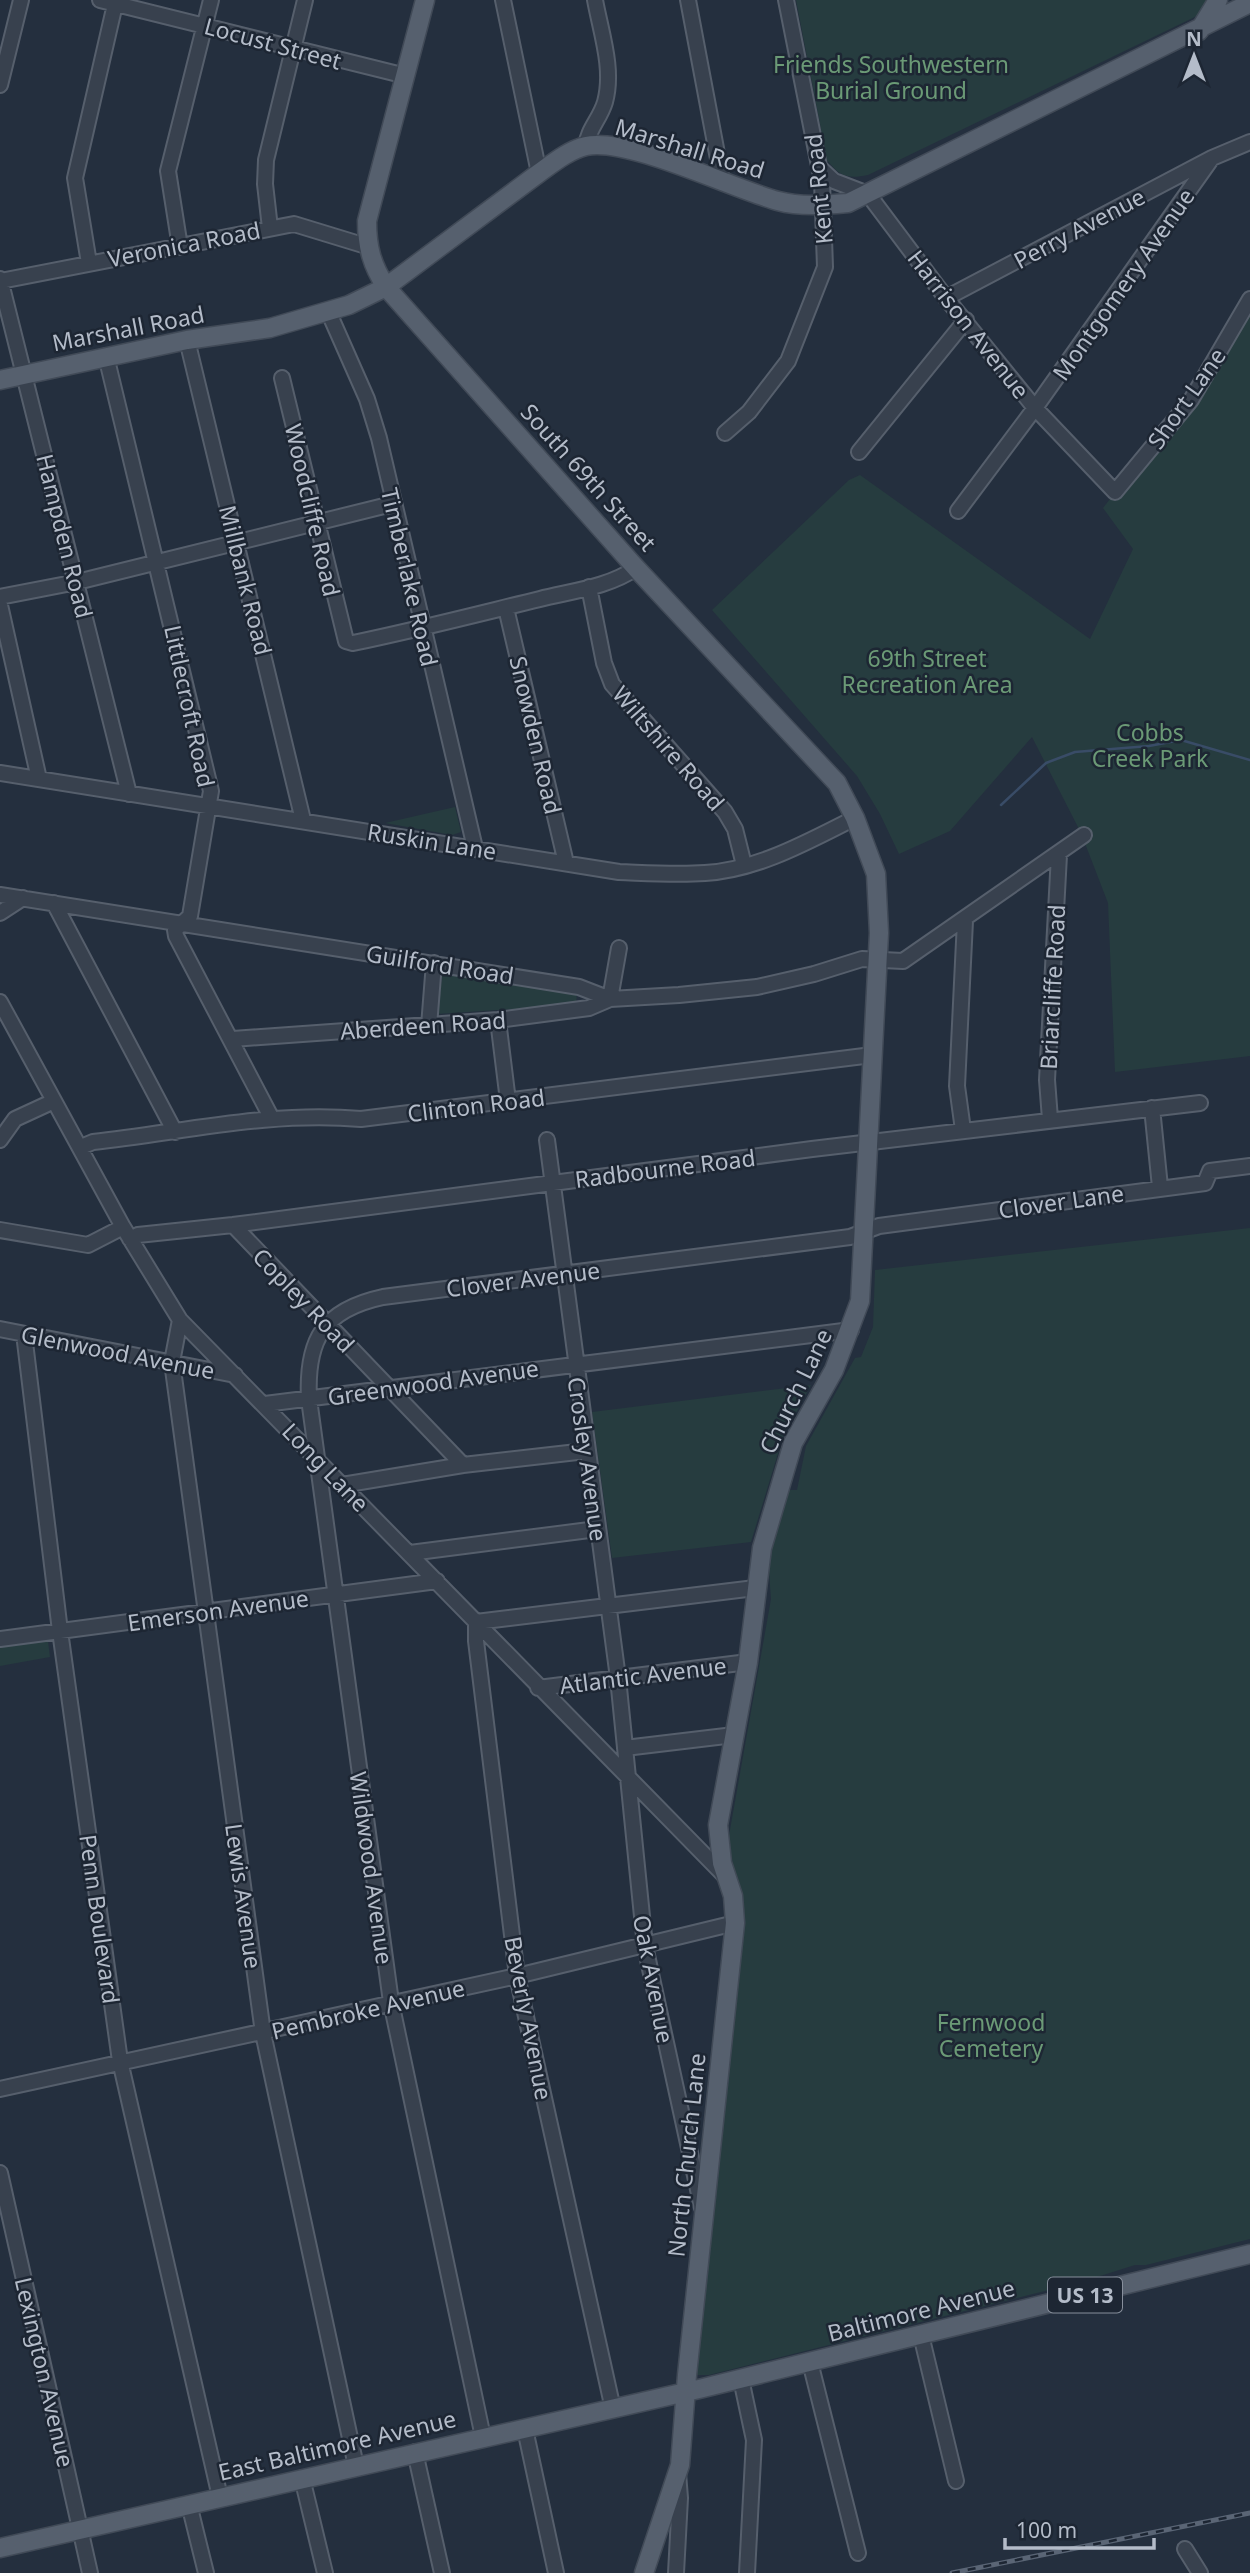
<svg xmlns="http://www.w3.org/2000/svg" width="1250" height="2573" font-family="'Noto Sans',sans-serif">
<rect width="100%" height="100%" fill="#242f3e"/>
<!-- green -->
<path fill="#263c3f" d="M796 0H1211L1201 14 868 175C848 179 840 177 827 160Z
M1250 304V1056L1115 1072 1108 903 1081 833 1032 737 950 831 899 854 880 814 857 776 712 610 849 480 860 475 1090 639 1133 549 1103 508 1206 375Z
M455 807 461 832 452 835 385 823Z
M443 971 577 992 576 1005 437 1014Z
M1250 1228V2239L1146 2265H1135L1081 2282 709 2375H696L741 1939 735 1875 728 1841 771 1599 768 1558 785 1490H797L806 1446 855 1358 861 1357 873 1327 875 1270Z
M811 1385 783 1437 751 1542 612 1558 592 1412Z
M48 1641 50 1657 0 1666V1647Z"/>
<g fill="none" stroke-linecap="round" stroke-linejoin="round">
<!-- stream -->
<path stroke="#394c67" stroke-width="2.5" d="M1001 805 1046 763 1075 752 1149 746 1181 740 1250 760"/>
<defs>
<path id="minor" d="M100 0 406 76
M503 0 539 173
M688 0 722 180
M0 85 21 0
M586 146C588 129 600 119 605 102 614 69 601 33 595 0
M819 167 834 181 868 194 946 298 1035 408 1115 492 1191 400 1250 299
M270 228 265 184 266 160 305 0
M180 247 168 171 211 0
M89 263 75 178 116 0
M0 279 129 794
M1 281 294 224 366 246
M946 298 1212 158 1250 142
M329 313 367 399 379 438 475 848
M187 340 303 820
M106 356 211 791 190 916 175 930 176 936 271 1117
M282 378 346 641 353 643C416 630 478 614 540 599 572 591 609 587 636 568
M725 433 749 412 788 361 825 267 822 181 786 0
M859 452 966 320
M958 511 1035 408 1212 158
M589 587 604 663 612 684 725 812 735 829 744 865
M0 597 77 582 392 504
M0 605 39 779
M506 608 566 863
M0 773 619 872C647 873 676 875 705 873 758 870 809 841 855 818
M0 895 579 987 610 999 679 995 757 987 814 974 862 959 903 961 1084 835
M54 903 175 1132
M0 913 23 898
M0 1002 123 1227 180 1320 725 1876
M498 1020 508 1101
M429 1026 434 963
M233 1039 498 1020 589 1008 610 999 619 948
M1152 1108 1160 1187
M1050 1119 1047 1080 1059 855
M963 1130 957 1086 965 921
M0 1140 15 1119 54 1101
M547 1140 618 1678 645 1946 702 2208
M81 1147 93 1142C184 1132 269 1111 361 1119L872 1055
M233 1225 463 1465
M0 1230 88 1245 123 1227
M130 1239 138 1235 233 1225 812 1149 1200 1103
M180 1320 172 1362 263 2033 356 2466
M0 1329 235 1375
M24 1334 60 1631 120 2061 220 2497
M265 1404 851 1330
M342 1485 463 1465 586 1451
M410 1553 597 1529
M0 1639 437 1581
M538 1688 748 1662
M625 1748 734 1735
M0 2089 517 1976 735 1923
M0 2173 90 2573
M921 2335 956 2481
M810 2362 858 2553
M741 2379 754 2440 747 2573
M613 2409 517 1976 476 1641V1622L755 1588
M525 2429 556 2573
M483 2437 391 2002 309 1399C306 1340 323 1310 383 1297L850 1237 879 1226 1205 1183 1210 1171 1250 1166
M415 2452 442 2573
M302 2478 325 2573
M189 2504 206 2573
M1185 2549 1200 2573
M676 2573 680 2498 678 2473"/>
<path id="major" d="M425 0 367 221C367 248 372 265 386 287L636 568 837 783 855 818 876 874 879 933 860 1301 834 1370 793 1443 762 1548 748 1662 718 1825 722 1863 733 1896 735 1923 687 2375 680 2465 644 2573
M1199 31 1218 0
M0 380 187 340 270 328 349 305 386 287 539 173C553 163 569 150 586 146 628 137 733 189 778 201 800 207 825 205 848 203L1250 3
M0 2548 699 2389 1250 2254"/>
</defs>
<!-- minor casing -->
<use href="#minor" stroke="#565f6c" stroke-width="18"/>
<!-- major casing -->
<use href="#major" stroke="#414a57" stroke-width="21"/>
<!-- minor -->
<use href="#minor" stroke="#38414e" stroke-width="14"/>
<!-- major -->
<use href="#major" stroke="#56606e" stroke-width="18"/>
<defs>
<path id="rail" d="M952 2573 1250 2513"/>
</defs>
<!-- rail casing -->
<use href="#rail" stroke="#5a6575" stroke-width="5"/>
<!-- rail -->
<use href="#rail" stroke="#1d2633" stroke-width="2.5" stroke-dasharray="8" stroke-linecap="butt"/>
</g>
<g text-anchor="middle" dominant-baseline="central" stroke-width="5" stroke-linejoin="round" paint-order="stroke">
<!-- shield labels -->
<rect fill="#1d2633" stroke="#878f9c" stroke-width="2" x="1048" y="2277.5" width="74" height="35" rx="5"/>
<g font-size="21" font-weight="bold" fill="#b4bcc9">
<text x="1085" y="2295">US 13</text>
</g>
<!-- street labels -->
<g font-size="23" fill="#b4bcc9" stroke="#1d2633">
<text transform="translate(273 43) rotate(15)">Locust Street</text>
<text transform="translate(690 148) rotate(17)">Marshall Road</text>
<text transform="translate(818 189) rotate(-96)">Kent Road</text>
<text transform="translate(1079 228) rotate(-28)">Perry Avenue</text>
<text transform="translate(184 244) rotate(-11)">Veronica Road</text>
<text transform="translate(1123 284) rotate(-55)">Montgomery Avenue</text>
<text transform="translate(969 324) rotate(52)">Harrison Avenue</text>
<text transform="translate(128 328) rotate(-11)">Marshall Road</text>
<text transform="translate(1186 398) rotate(-55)">Short Lane</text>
<text transform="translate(589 477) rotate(48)">South 69th Street</text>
<text transform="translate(313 510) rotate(77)">Woodcliffe Road</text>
<text transform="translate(65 536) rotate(76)">Hampden Road</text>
<text transform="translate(410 577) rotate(77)">Timberlake Road</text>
<text transform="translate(246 580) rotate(76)">Millbank Road</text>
<text transform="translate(190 706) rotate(78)">Littlecroft Road</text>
<text transform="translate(536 735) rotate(77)">Snowden Road</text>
<text transform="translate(669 748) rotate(49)">Wiltshire Road</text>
<text transform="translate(432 841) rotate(9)">Ruskin Lane</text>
<text transform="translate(440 964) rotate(9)">Guilford Road</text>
<text transform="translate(1052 987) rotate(-87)">Briarcliffe Road</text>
<text transform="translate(423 1025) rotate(-4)">Aberdeen Road</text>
<text transform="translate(476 1105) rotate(-7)">Clinton Road</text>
<text transform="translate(665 1168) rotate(-7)">Radbourne Road</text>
<text transform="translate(1061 1201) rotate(-8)">Clover Lane</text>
<text transform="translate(523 1279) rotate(-7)">Clover Avenue</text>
<text transform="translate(304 1300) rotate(46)">Copley Road</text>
<text transform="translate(118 1352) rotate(11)">Glenwood Avenue</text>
<text transform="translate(433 1382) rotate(-8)">Greenwood Avenue</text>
<text transform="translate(795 1391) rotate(-64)">Church Lane</text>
<text transform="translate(588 1459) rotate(82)">Crosley Avenue</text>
<text transform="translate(326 1467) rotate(46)">Long Lane</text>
<text transform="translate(218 1610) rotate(-8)">Emerson Avenue</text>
<text transform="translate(643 1675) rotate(-7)">Atlantic Avenue</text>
<text transform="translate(372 1868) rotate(82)">Wildwood Avenue</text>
<text transform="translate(244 1896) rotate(82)">Lewis Avenue</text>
<text transform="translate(100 1919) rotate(82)">Penn Boulevard</text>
<text transform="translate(654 1979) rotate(79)">Oak Avenue</text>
<text transform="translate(368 2009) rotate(-13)">Pembroke Avenue</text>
<text transform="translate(529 2018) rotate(79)">Beverly Avenue</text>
<text transform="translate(686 2155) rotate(-84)">North Church Lane</text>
<text transform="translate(921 2310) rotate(-14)">Baltimore Avenue</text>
<text transform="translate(45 2372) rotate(77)">Lexington Avenue</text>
<text transform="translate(337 2445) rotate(-13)">East Baltimore Avenue</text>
</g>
<!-- park labels -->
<g font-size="23" fill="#6b9a76" stroke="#1d2633">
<text x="891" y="64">Friends Southwestern<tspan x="891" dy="26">Burial Ground</tspan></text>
<text x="927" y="658">69th Street<tspan x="927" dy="26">Recreation Area</tspan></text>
<text x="1150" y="732">Cobbs<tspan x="1150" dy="26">Creek Park</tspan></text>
<text x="991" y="2022">Fernwood<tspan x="991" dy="26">Cemetery</tspan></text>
</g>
</g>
<!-- north arrow -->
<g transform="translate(1194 56)" stroke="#1d2633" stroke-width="5" paint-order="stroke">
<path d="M0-5L12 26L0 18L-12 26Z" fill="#b4bcc9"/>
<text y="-10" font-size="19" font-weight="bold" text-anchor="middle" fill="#b4bcc9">N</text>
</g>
<!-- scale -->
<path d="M1005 2538v10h149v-10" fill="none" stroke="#b4bcc9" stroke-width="3.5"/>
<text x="1016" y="2538" font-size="21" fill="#b4bcc9" stroke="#1d2633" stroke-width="5" paint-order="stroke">100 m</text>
</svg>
